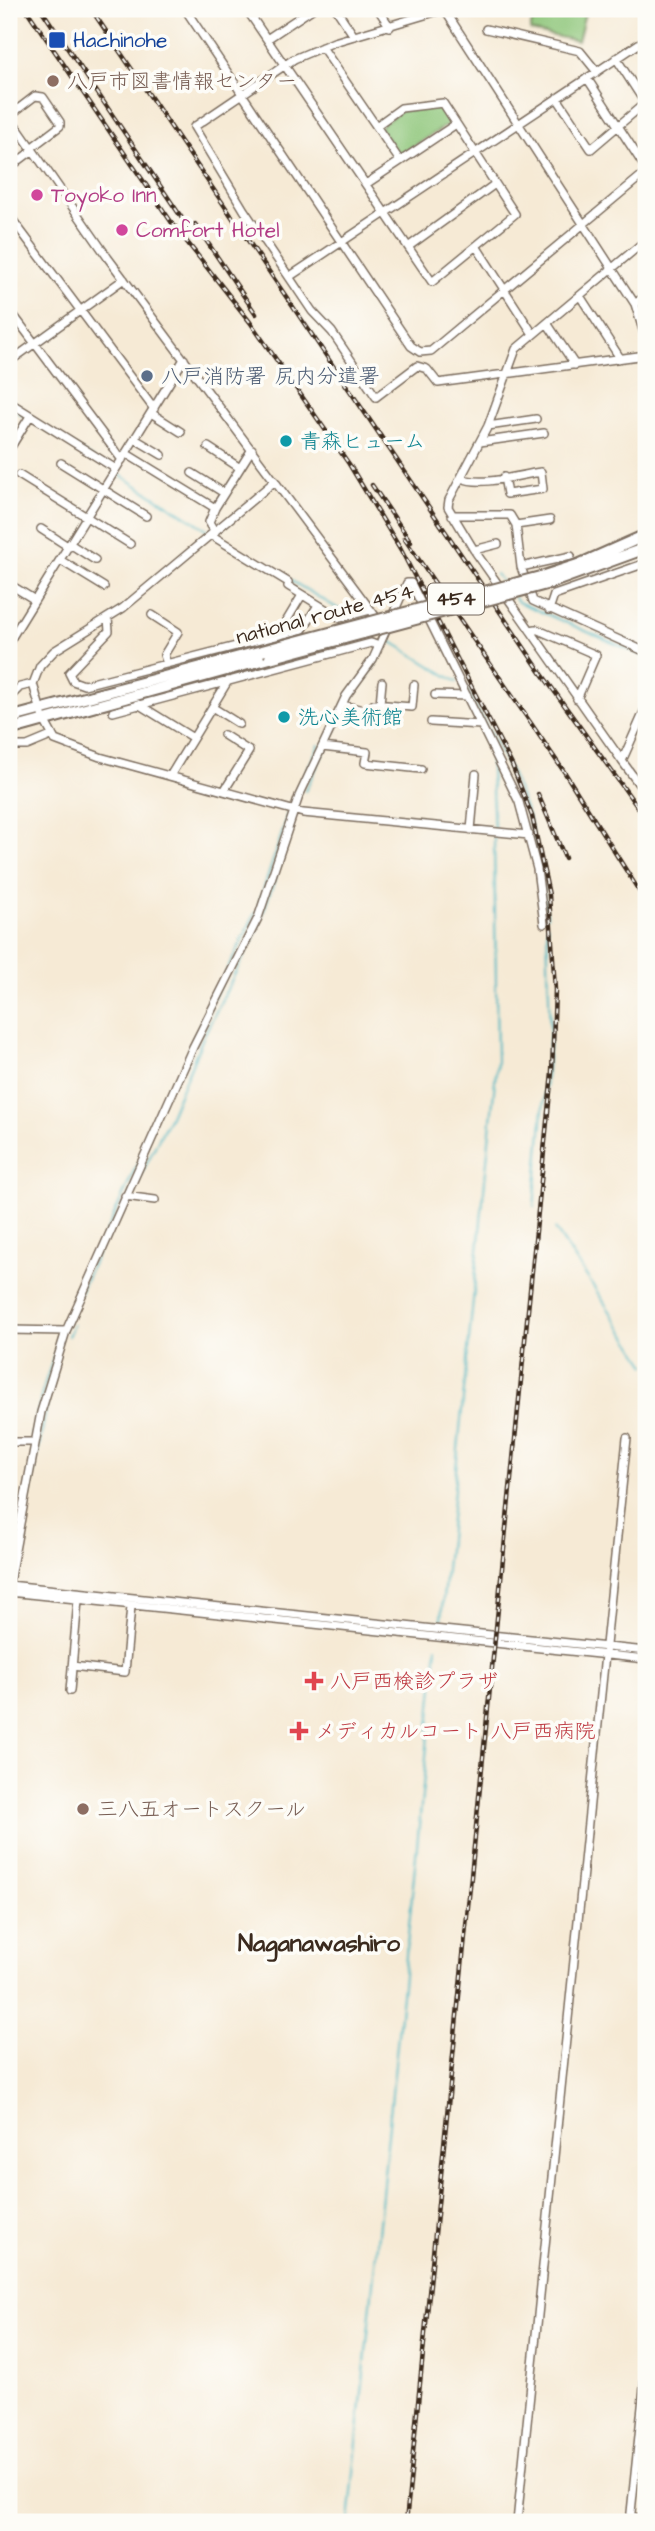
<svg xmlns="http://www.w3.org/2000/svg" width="655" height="2531" font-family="'Architects Daughter','Klee One',sans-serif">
<rect width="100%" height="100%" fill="#fdfcf7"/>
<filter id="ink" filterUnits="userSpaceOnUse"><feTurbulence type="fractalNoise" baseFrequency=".0143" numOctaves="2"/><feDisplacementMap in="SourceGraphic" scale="14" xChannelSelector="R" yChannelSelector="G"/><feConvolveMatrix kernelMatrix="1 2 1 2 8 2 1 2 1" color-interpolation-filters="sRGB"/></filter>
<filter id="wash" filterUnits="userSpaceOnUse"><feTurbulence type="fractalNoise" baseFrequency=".00686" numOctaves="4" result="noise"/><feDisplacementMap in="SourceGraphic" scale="28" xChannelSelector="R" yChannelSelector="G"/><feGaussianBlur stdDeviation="1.57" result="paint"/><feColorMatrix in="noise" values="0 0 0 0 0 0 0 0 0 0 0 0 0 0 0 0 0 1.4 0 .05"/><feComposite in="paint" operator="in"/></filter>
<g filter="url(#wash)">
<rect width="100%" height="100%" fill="#f6ead5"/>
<!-- green -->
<path fill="#8ec67a" stroke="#64784c" stroke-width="2" d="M535 9H586L578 41 530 31Z
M439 106 451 121 449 124 399 155 380 129 381 125 402 110Z"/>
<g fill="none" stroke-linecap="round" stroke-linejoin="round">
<!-- stream -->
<path stroke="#47b5c2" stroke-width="2" d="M9 407 26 417
M31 420 94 459
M117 473 210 531
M496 574 502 582
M290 580 345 613
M514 597 518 602 646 657
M387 639 457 682
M465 687 511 773 529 819 539 864
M348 703 373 668 387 639
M328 744 345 708
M490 749 494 830
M299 788 319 745
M305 791 325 749
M542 884 547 916
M259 903 289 812
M193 1039 256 912
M131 1195 170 1116 204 1035 257 930 276 876
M534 1207 550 1034 547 925
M555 1229 646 1365
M63 1329 138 1162
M68 1336 73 1325
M32 1436 43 1389 61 1334
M9 1559 17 1523
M13 1578 47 1405
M441 1619 497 1061 494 836
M349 2522 437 1647"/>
</g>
</g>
<g filter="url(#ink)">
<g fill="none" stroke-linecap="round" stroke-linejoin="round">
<defs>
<path id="minor" d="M185 9 411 346 420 352 431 351 646 172
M255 9 249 13 432 282 515 214 443 103 401 108 376 126
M336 9 354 36
M378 9 390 27
M444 9 635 304 646 340
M445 9 334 42 294 59 194 127 244 210 312 311 332 332 376 397 417 366 427 369 438 383 646 355
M641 9 646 17
M486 29 580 51 597 72
M267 39 312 9
M322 47 400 161
M587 78 646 169
M557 98 591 149 645 103 616 58
M9 116 108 258 379 621
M9 116 35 96 43 97 60 122V126L31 148
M9 168 33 150
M366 184 456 124
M9 215 154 409
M476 246 533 334
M408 247 495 184
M289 277 646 39
M580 296 620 358
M635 304 646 295
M9 309 122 460
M547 323 575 365
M9 362 124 279
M9 402 116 469
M151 413 181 432
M488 426 536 419
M135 439 162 455
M480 442 544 433
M208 447 240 468
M9 450 30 416
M127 454 215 508 252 449
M61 463 146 516
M192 473 224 493
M19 475 130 544
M461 478C482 487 518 475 541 472L543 489 507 494 504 477
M275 481 123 608 54 651 40 666 33 684 43 718 55 740 100 757 303 813 529 835
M215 508 209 522 215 532
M452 515H510L516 525 521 567 533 601 646 652
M516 525 550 520
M41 529 69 547
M211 535 288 582
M70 544 95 560
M474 550 498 544
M60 560 104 587
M521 567 571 556
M9 584 35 600
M288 586 340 618 370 610
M549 610 554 595 646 563
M152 615 178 632 164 655 167 664
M108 618 109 631 69 673 73 681 84 685 303 629 318 605
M530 630 536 629 596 655 577 699
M278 635 302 595
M9 642 184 359
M435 695 467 696
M9 698 20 687 33 684
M138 704 193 738
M380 704 382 682
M342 705 368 711 374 704 412 707 414 685
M212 707 239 724
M646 707 622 761 646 794
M113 712 371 643 379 646
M431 722 481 725
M9 746H27L51 736
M322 747 367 752 365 763 421 769
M622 761 474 550 448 507 449 500 488 426 516 349 646 240
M170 776 228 681
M224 791 249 751 224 735
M471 830 476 774
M125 1196 155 1200
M9 1330 66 1331
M9 1442H35
M9 1582 41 1412 66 1331 193 1047 258 918 299 796 346 696 373 659 407 583H411L519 802 537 869 544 924
M9 1585 646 1651
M9 1592 646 1659
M72 1666 125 1672 131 1606
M70 1691 78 1600
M631 2517 646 2518
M517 2522 627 1438
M630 2522 646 2368"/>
<path id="highway" d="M9 718 262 651
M9 730 270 658"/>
</defs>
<!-- minor casing -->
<use href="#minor" stroke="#7c6d5e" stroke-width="10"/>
<!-- highway casing -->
<use href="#highway" stroke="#7c6d5e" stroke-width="14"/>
<!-- minor -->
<use href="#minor" stroke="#fff" stroke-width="7"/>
<!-- highway -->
<use href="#highway" stroke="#fff" stroke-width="10"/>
<defs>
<path id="rail" d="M26 9 172 223 250 322 349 464 401 550 512 765 532 816 549 895 555 990 552 1072 406 2522
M41 9 196 239
M91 9 542 674 646 819
M195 224 256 314
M372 485 411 542
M404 538 565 773 646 902
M538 794 565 858"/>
</defs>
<!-- rail casing -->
<use href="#rail" stroke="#3b2a1e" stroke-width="4.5"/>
<!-- rail -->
<use href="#rail" stroke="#fdfcf7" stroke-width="2" stroke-dasharray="5" stroke-linecap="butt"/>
<defs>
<path id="highway-bridge" d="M262 651 544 576 578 565 646 535
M270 658 550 583 646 548"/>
</defs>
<!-- highway-bridge casing -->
<use href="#highway-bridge" stroke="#7c6d5e" stroke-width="14" stroke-linecap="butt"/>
<!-- highway-bridge -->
<use href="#highway-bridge" stroke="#fff" stroke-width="10"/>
</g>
</g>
<!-- markers -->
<rect fill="#1a4fb4" stroke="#fdfcf7" stroke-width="2.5" x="48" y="31" width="18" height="18" rx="3.5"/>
<g fill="#8d6e63" stroke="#fdfcf7" stroke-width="2.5">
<circle cx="53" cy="81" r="7"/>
<circle cx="83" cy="1809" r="7"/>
</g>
<g fill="#d1479c" stroke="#fdfcf7" stroke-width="2.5">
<circle cx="37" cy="195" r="7"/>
<circle cx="122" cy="230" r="7"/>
</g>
<circle fill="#5c6f8a" stroke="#fdfcf7" stroke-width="2.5" cx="147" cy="376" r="7"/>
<g fill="#0f9aa8" stroke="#fdfcf7" stroke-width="2.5">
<circle cx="286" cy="441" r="7"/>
<circle cx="284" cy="717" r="7"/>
</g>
<g fill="#e0444e" stroke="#fdfcf7" stroke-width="2.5">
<path d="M310.5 1670.5h7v7h7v7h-7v7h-7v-7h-7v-7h7z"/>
<path d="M295.5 1720.5h7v7h7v7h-7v7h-7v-7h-7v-7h7z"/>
</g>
<g text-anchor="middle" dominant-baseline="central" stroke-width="7" stroke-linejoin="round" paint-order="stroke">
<!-- shield labels -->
<rect fill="#fdfcf7" stroke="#75695f" stroke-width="2" x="428" y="583.5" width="56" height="31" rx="5"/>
<g font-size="19" font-weight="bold" fill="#3b2a1e">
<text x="456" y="599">454</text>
</g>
<!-- transit labels -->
<g font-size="21" fill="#164399" stroke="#fdfcf7" text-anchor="start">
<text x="73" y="40">Hachinohe</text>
</g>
<!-- education labels -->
<g font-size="21" fill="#785e54" stroke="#fdfcf7" text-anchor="start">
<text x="67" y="81">八戸市図書情報センター</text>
<text x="97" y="1809">三八五オートスクール</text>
</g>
<!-- hotel labels -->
<g font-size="21" fill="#b23c85" stroke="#fdfcf7" text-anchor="start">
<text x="51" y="195">Toyoko Inn</text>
<text x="136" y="230">Comfort Hotel</text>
</g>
<!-- service labels -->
<g font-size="21" fill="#4e5e75" stroke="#fdfcf7" text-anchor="start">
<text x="161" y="376">八戸消防署 尻内分遣署</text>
</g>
<!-- culture labels -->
<g font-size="21" fill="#0d838f" stroke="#fdfcf7" text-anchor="start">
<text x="300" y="441">青森ヒューム</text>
<text x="298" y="717">洗心美術館</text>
</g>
<!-- street labels -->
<g font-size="21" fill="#3b2a1e" stroke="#fdfcf7">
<text transform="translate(325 614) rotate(-15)">national route 454</text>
</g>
<!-- health labels -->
<g font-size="21" fill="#be3a42" stroke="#fdfcf7" text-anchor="start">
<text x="330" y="1681">八戸西検診プラザ</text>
<text x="315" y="1731">メディカルコート 八戸西病院</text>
</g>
<!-- quarter labels -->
<g font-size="24" font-weight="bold" fill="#3b2a1e" stroke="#fdfcf7">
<text x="319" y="1944">Naganawashiro</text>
</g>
</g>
<!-- margin -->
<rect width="655" height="2531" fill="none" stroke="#fdfcf7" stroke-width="35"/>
</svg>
